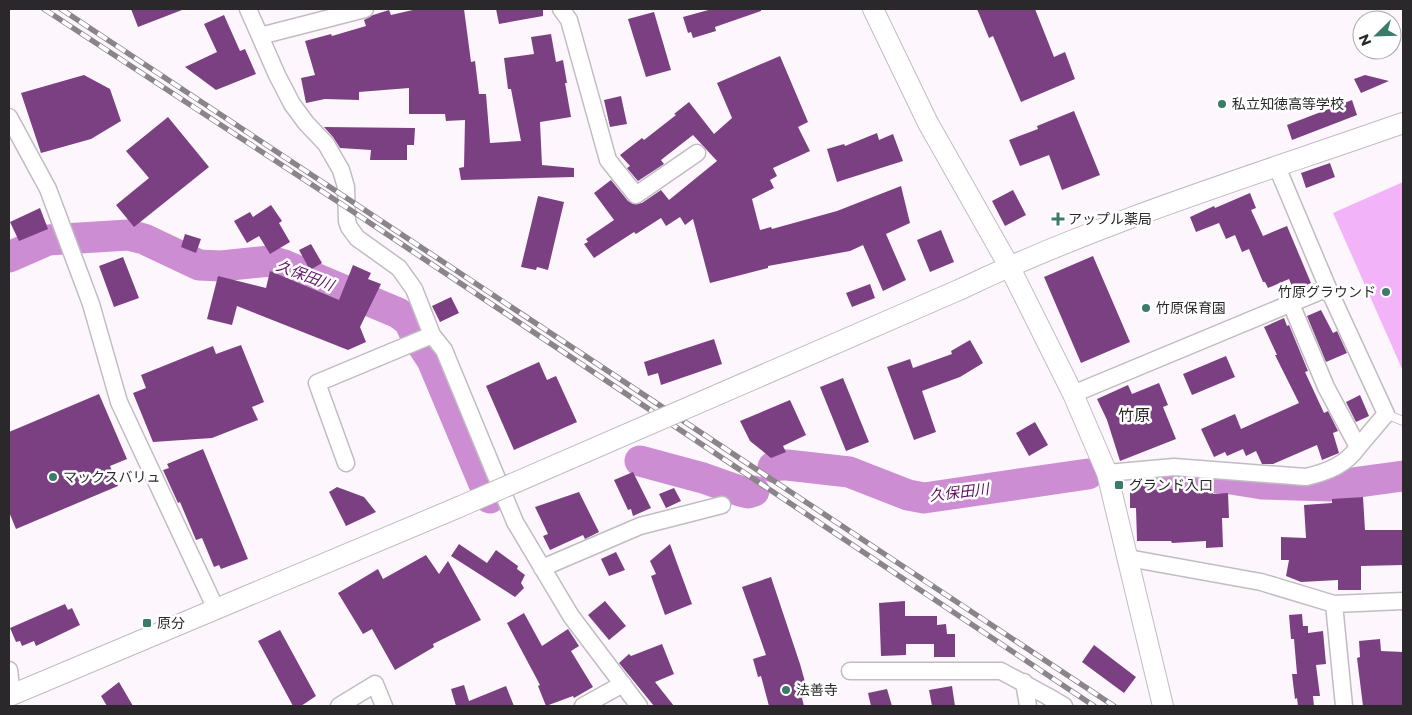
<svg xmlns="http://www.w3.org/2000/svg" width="1412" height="715" font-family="Montserrat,'Noto Sans JP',sans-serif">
<rect width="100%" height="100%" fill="#fdf7fd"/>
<!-- green -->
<path fill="#f3b3f9" d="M1403 182V371L1333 213Z"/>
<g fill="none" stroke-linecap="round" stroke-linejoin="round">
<!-- river -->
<path stroke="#cd8dd3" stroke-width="31" d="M9 257 48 240 128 235 144 239 199 265 221 266 270 261 284 265 398 313 409 321 415 334 432 360 490 498
M640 461 703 478 740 491 748 493 754 491
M773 467 778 465H787L849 472 908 495 924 498 1088 474
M1152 479 1178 475 1231 479 1262 484 1330 486 1403 476"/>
</g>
<!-- building -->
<path fill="#7b4081" d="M131 9H182V10L138 27Z
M417 9H464L471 62 475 61 479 94H486L490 143 521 141 511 89H508L504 58 534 54 531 37 551 34 556 62 563 60 567 83H565L571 117 540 122 542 165 574 168V177L461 180 459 168 464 167 465 120 446 121 445 114H409V88L359 92V100L325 99 306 103 301 78 315 75 305 41 331 34 332 36 366 26 364 20 373 15 389 10 391 15Z
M496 9H543V16L499 24Z
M712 9H761V11L715 27 716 31 693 38 691 32 688 33 683 17Z
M977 9H1035L1054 57 1065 52 1075 79 1021 102 993 36 989 38Z
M654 12 671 70 646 77 628 19Z
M224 15 240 51 245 49 256 74 216 90 185 67 217 52 204 24Z
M780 56 808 122 798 127 810 151 773 168 777 176 770 180 774 188 752 199 760 230 771 227 772 229 837 211 901 186 910 223 886 234 906 280 883 291 863 245 850 251 768 266V268L710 283 693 219 685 225 680 217 666 226 661 218 636 234 634 232 594 258 584 244 588 242 586 239 614 220 594 193 611 180 628 201 633 204 642 203 661 190 669 200 717 161 693 135 661 160 664 164 638 181 627 168 630 166 620 155 642 138 644 140 676 115 674 114 689 102 714 134 732 118 717 83Z
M84 75 110 89 121 121 91 139 41 153 21 93Z
M1365 75 1389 81 1361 93 1354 79Z
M621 96 627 124 610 127 604 100Z
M1352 100 1357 115 1292 140 1287 125Z
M1074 111 1100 175 1062 190 1049 155 1020 166 1009 140 1038 129 1037 126Z
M168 117 209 167 134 227 116 205 149 178 126 151Z
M324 127 415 128 414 145H407V160H370L371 150 340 148 333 137Z
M877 133 879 140 893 134 903 161 837 182 827 149 844 144 845 146Z
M1330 163 1335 177 1306 188 1301 173Z
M1013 190 1026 215 1005 226 992 201Z
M1250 193 1256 208 1251 210 1263 236 1287 226 1311 283 1294 291 1289 279 1268 288 1265 282H1263L1249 249 1242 252 1235 235 1226 239 1219 223 1196 232 1190 217 1214 206 1215 208Z
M538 196 564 202 548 270 537 267 536 270 521 267Z
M271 205 282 221 279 223 290 242 270 254 259 236 247 243 234 221 250 212 253 217Z
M40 208 48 229 19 241 10 222Z
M941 230 954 262 930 272 917 240Z
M185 234 201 239 196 253 181 247Z
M311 244 322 263 310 270 299 250Z
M1093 256 1130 342 1081 363 1044 277Z
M123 257 139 298 114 307 99 266Z
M353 265 371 273 368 279 381 284 360 327 366 342 348 350 237 306 232 325 207 319 218 276 266 288 270 271 339 300Z
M870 284 875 298 852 307 846 293Z
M451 297 459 313 440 322 432 306Z
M1321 310 1333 333 1337 331 1347 353 1326 362 1307 316Z
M1284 318 1287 326 1289 325 1308 371 1305 372 1324 413 1328 411 1338 431 1333 433 1339 453 1322 460 1317 445 1273 464H1262L1256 451 1246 456 1243 449 1227 456 1225 452 1214 457 1201 429 1235 414 1241 429 1299 403 1275 355H1277L1264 327Z
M714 339 722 364 661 385 658 373 648 376 644 362Z
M970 340 983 363 960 377 922 391 936 432 914 440 887 367 910 359 913 368 952 354 951 351Z
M241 345 264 402 252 407 258 420 212 438 153 442 133 393 146 388 141 375 213 346 216 354Z
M1226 356 1235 377 1192 395 1183 374Z
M539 362 547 380 556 376 577 422 514 450 486 386Z
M843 378 869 442 846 451 820 387Z
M1159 383 1168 405 1163 407 1176 439 1120 461 1107 420 1097 399 1128 385 1132 394Z
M99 394 127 459 110 466 118 486 16 529 9 512V432Z
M1360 395 1369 416 1356 422 1346 402Z
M790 400 806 435 783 446 786 452 771 458 750 441 740 421Z
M1035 422 1048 445 1029 456 1016 433Z
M203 449 248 559 221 569 219 565 214 567 202 538 196 540 180 502 178 503 163 470 169 468 167 464Z
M633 472 651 508 633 516 631 509 628 510 614 480Z
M1152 485V490L1213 487V494L1228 493 1229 518H1222L1223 547 1206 548V541L1172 543 1171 541H1137L1136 508H1130V486Z
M337 487 364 497 376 512 346 526 329 492Z
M674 488 681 501 666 508 659 494Z
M579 492 599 532 585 539 583 535 550 550 543 536 548 534 535 507Z
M1363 497 1365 530H1403V565L1361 566V590H1338V580L1301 582 1286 576 1289 560H1281V537L1306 538 1304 505 1332 503V499Z
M459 544 487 563 496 550 518 566 517 569 525 575 521 583 524 588 515 597 451 556Z
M670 544 692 604 665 615 651 576 656 574 650 561Z
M616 552 625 570 609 576 601 559Z
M426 555 439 574 448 561 481 620 433 644 434 647 395 670 372 629 363 634 338 593 378 569 383 579Z
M771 577 800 664 809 696 802 698 804 706H769L761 676 758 677 753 659 766 655 742 587Z
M605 601 626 626 609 640 588 615Z
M905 601V616H937V625L946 624 947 634H955V657H934V644H906V655L881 656 879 603Z
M65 604 68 610 72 608 80 625 36 646 34 641 22 646 20 641 16 642 10 628Z
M524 613 542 646 568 629 579 646 571 651 593 687 574 698 573 696 546 706 538 686 540 685 507 623Z
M1302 614 1303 626H1308V633L1323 631 1326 664 1316 665 1320 696H1313L1314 706H1298L1297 698 1295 699 1292 674H1297L1294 639H1291L1289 615Z
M280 630 316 696 301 706H293L258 641Z
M1380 639 1381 651 1403 652V706H1363L1357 658 1360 657 1359 641Z
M662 644 674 674 655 682 674 706H654L619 663 629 654 631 656Z
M1094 645 1136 677 1124 693 1082 662Z
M119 682 133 706H107L101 696Z
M464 685 469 701 506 686 514 706H456L451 689Z
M952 686 955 706H932L929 690Z
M887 689 892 706H871L868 693Z"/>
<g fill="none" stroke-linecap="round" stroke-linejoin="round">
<defs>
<path id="service" d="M1386 414 1403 421"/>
<path id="minor" d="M248 9 277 75 292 104 306 123 326 144 341 170 346 187 347 221 349 227 357 238 399 268 414 289 432 335 444 350 515 522 571 616 639 706
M561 9 569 20 608 160 636 195 697 153
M260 36 365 9
M9 117 48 189 91 304 119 402 216 609
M1328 288 1386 414 1358 447
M1073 394 1328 288 1277 167
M346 463 317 383 432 335
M1107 473 1174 467 1306 477C1327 472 1346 465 1358 447L1326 387 1291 304
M1128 558 1261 582 1334 604 1403 601
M542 568 640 526 722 505
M1334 604 1344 706
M9 670 12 695
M850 671H1001L1047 696 1064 706
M1024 682 1028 706
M339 706 375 684 384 706
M583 706 623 684"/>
<path id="tertiary" d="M873 9 928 123 1009 266 1073 394 1107 473 1163 706
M961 289C1103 221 1255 175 1403 123
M9 696 459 507"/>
</defs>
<!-- service casing -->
<use href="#service" stroke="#c1bcc2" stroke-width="10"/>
<!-- minor casing -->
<use href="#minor" stroke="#c1bcc2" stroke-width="19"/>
<!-- tertiary casing -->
<use href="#tertiary" stroke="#c1bcc2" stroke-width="22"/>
<!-- service -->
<use href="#service" stroke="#fff" stroke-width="8"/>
<!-- minor -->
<use href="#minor" stroke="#fff" stroke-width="16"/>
<!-- tertiary -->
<use href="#tertiary" stroke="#fff" stroke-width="20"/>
<defs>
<path id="rail" d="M44 9 346 207 1094 706
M61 9 1114 706"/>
</defs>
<!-- rail casing -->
<use href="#rail" stroke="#898589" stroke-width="5.5"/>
<!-- rail -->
<use href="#rail" stroke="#fff" stroke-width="4" stroke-dasharray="11" stroke-linecap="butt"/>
<defs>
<path id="tertiary-bridge" d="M459 507 961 289"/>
</defs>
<!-- tertiary-bridge casing -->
<use href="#tertiary-bridge" stroke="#c1bcc2" stroke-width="22" stroke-linecap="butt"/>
<!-- tertiary-bridge -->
<use href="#tertiary-bridge" stroke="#fff" stroke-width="20"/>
</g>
<!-- markers -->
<g fill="#3a7b6a" stroke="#fff" stroke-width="2">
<circle cx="1222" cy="104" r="5"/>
<path d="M1055.5 211.5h5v5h5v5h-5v5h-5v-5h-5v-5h5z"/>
<circle cx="1386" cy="292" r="5"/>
<circle cx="1146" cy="308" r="5"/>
<circle cx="53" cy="477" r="5"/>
<rect x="1114" y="480" width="10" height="10" rx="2.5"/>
<rect x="142" y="618" width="10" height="10" rx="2.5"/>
<circle cx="786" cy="690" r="5"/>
</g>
<g text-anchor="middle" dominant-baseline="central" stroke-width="5" stroke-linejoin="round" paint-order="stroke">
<!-- poi labels -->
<g font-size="14" fill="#2b282b" stroke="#fff" text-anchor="start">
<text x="1232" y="104">私立知徳高等学校</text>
<text x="1068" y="219">アップル薬局</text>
<text x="1376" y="292" text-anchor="end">竹原グラウンド</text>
<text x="1156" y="308">竹原保育園</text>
<text x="63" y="477">マックスバリュ</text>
<text x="1129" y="485">グランド入口</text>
<text x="157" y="623">原分</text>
<text x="796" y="690">法善寺</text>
</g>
<!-- water labels -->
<g font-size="15" font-style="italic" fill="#601167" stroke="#fff">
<text transform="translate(305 275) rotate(21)">久保田川</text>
<text transform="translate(959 492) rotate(-7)">久保田川</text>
</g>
<!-- quarter labels -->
<g font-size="16" fill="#2b282b" stroke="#fff">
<text x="1134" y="415">竹原</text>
</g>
</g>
<!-- border -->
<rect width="1412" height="715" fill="none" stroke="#2b282b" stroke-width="20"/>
<!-- north arrow -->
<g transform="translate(1377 35) rotate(247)"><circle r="24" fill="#ffffff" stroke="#aaa9aa"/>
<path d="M0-4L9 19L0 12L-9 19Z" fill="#3a7b6a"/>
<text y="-8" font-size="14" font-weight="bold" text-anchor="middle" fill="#2b282b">N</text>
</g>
</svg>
